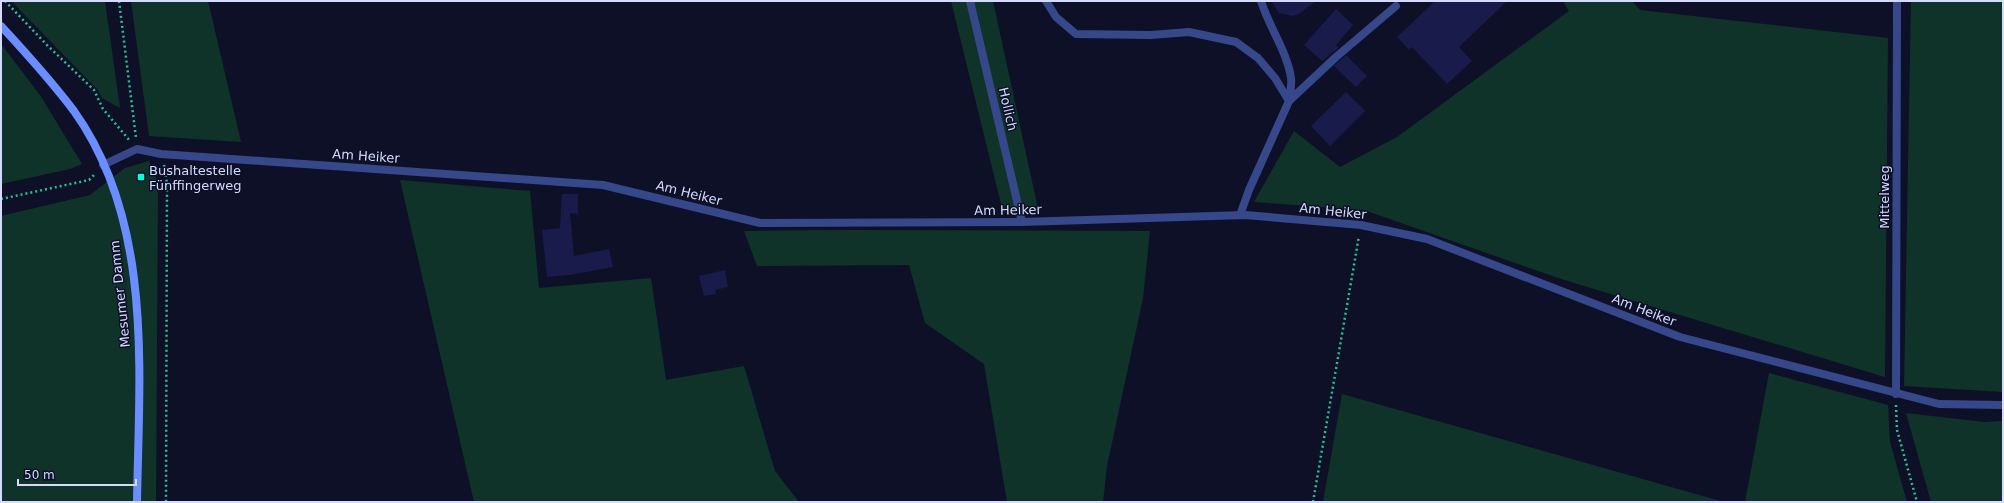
<svg xmlns="http://www.w3.org/2000/svg" width="2004" height="503" font-family="'DejaVu Sans',sans-serif">
<rect width="100%" height="100%" fill="#0e1028"/>
<!-- green -->
<path fill="#103329" d="M11 1H105L120 108 102 98 98 90Z
M131 1H208L241 142 149 136Z
M951 1H993L1038 209 1003 212Z
M1563 1H1632L1640 10 1888 38 1885 377 1558 278 1364 210 1254 202 1294 131 1340 167 1397 137 1569 11Z
M1911 1H2003V392L1904 386Z
M1 44 40 95 82 164 70 169 1 184Z
M149 161 158 183 156 502H1V216L90 195 125 168Z
M400 180 530 191 539 288 651 278 666 380 744 366 775 471 799 502H474Z
M847 230 1150 231 1143 298 1107 466 1103 502H1007L984 364 925 323 909 265 757 266 744 231Z
M1769 373 1888 405 1890 442 1907 502H1745Z
M1342 394 1724 502H1323Z
M1906 413 1984 422 2003 421V502H1931Z"/>
<!-- building -->
<path fill="#191b4b" d="M1271 1H1316L1299 14 1292 16 1279 13Z
M1435 1H1507L1459 47 1472 61 1447 84 1412 47 1409 50 1397 37Z
M1336 9 1353 25 1336 45 1338 48 1322 61 1304 45Z
M1346 55 1367 76 1356 87 1334 66Z
M1346 92 1365 111 1330 146 1311 126Z
M562 194H578V214L570 213 574 256 609 249 613 267 570 275 547 277 542 230 560 228Z
M725 270 728 287 715 290 716 294 704 296 699 276Z"/>
<g fill="none" stroke-linecap="round" stroke-linejoin="round">
<!-- path -->
<path stroke="#27c192" stroke-width="2.5" stroke-dasharray="2 3" stroke-linecap="butt" d="M5 1 47 45 94 90 103 109 130 141
M119 1 136 138
M164 165 167 184 166 502
M1 199 89 180 95 174
M1896 405 1897 430 1917 502
M1313 502 1359 236"/>
<!-- service -->
<path stroke="#36478a" stroke-width="8" d="M1046 1 1056 17 1076 34 1151 35 1189 32 1236 42 1258 58 1275 78 1289 101 1249 190 1240 215
M1261 1C1269 27 1287 51 1291 78 1292 85 1290 93 1289 100
M1289 101 1336 57 1396 6"/>
<!-- minor -->
<path stroke="#36478a" stroke-width="8" d="M970 1 1022 222
M103 165 137 149 161 154 603 185 760 223 1022 222 1245 215 1361 225 1427 239 1680 337 1939 404 2003 405
M1896 394 1897 1"/>
<!-- secondary -->
<path stroke="#6c8dff" stroke-width="8" d="M1 26C26 53 52 82 74 111 154 223 139 373 137 502"/>
</g>
<!-- markers -->
<rect fill="#01ffda" stroke="#0e1028" stroke-width="1.5" x="137" y="173" width="8" height="8" rx="2"/>
<g text-anchor="middle" dominant-baseline="central" stroke-width="3" stroke-linejoin="round" paint-order="stroke">
<!-- street labels -->
<g font-size="13" fill="#d5dbff" stroke="#0e1028">
<text transform="translate(1008 109) rotate(77)">Hollich</text>
<text transform="translate(366 156) rotate(4)">Am Heiker</text>
<text transform="translate(689 193) rotate(14)">Am Heiker</text>
<text transform="translate(1884 197) rotate(-90)">Mittelweg</text>
<text transform="translate(1008 210) rotate(-1)">Am Heiker</text>
<text transform="translate(1333 211) rotate(6)">Am Heiker</text>
<text transform="translate(120 294) rotate(-96)">Mesumer Damm</text>
<text transform="translate(1644 310) rotate(21)">Am Heiker</text>
</g>
<!-- poi labels -->
<g font-size="13" fill="#d5dbff" stroke="#0e1028" text-anchor="start">
<text x="149" y="170">Bushaltestelle<tspan x="149" dy="15">Fünffingerweg</tspan></text>
</g>
</g>
<!-- border -->
<rect width="2004" height="503" fill="none" stroke="#d5dbff" stroke-width="4"/>
<!-- scale -->
<path d="M18 479v6h118v-6" fill="none" stroke="#d5dbff" stroke-width="2"/>
<text x="24" y="479" font-size="12" fill="#d5dbff" stroke="#0e1028" stroke-width="3" paint-order="stroke">50 m</text>
</svg>
